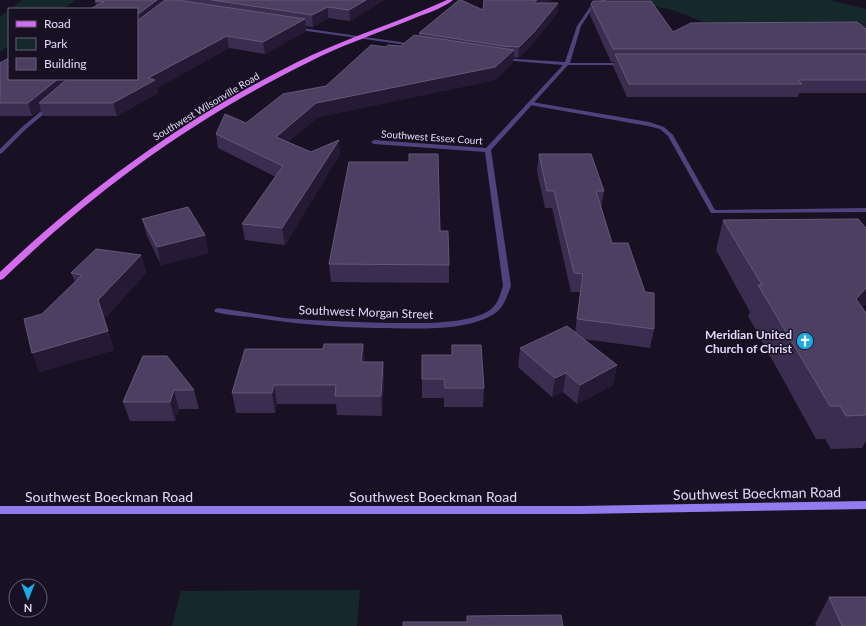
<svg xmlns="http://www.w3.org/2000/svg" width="866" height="626" font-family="Lato,sans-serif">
<rect width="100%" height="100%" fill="#181123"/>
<!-- green -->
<path fill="#15292d" d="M22 0H76L63 9H10Z
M651 0H830L866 9V30L706 23 676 11 646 4Z
M9 10V46L0 52V17Z
M360 590 357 626H172L181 591Z"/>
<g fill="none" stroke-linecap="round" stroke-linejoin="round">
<!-- service -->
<path fill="#4f427d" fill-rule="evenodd" d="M532 102 649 122 664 127 673 135 715 210 866 208V212L711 213 668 136 660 129 648 126 530 105 529 104Z"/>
<!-- minor -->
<path fill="#4f427d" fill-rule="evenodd" d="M602 0H607L594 6 581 26 570 63H625V65H568L491 150 511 286C507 296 504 308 494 314 463 333 410 328 375 328 333 327 292 324 251 317 239 316 227 315 215 312L214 310 218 308C240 311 262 315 284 318 320 321 356 322 391 323 417 323 469 325 490 310 498 304 500 295 503 286L485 152 374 144 371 142 374 140 486 148 563 65 503 60 501 59V58L565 62 577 26 592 4Z
M295 27 414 44 416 45 414 46 293 29V28Z
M47 106 52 107 25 130 2 153 0 154V149L21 128Z"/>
<!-- secondary -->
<path fill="#927bef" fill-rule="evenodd" d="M866 501V509L580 514H0V506H580Z"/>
<!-- primary -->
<path fill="#d46ded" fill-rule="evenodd" d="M447 0H453C442 9 424 14 410 20 375 34 340 46 307 63 190 121 97 189 3 279L0 280V272C93 184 196 110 312 55 356 35 403 20 447 0Z"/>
</g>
<!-- wall -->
<path fill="#3a2d4f" d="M98 0H384L350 21 328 18 313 27 306 26V31L265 54 229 48 157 88 158 93 117 116H43L41 110 32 116H0V63L9 79H137L96 6 95 1Z
M484 0H551L546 3 558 12 534 42 518 58 513 57V62L495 80 318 117 288 142 311 152 340 154 285 245 245 240 242 224 276 177 218 148 216 134 246 123 326 86 386 47 401 46 419 36V33L483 10Z
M591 4 673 32 866 29V93H799L798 97H627L613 66 614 62H611L590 15Z
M539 154 604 191 601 208 612 243 654 329 650 348 583 339 617 365 613 385 577 404 563 392 552 397 518 367 520 348 575 333 580 292H571L552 208H545L537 171Z
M142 219 205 235 208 253 161 265 147 236Z
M723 220 866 228V304L862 308 866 313V441L862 448 831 449 825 439H816L748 316 750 312 716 250Z
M440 231 449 265V283L331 282 329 264Z
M141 255 146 273 104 319 114 350 39 372 42 314 75 282 71 273Z
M363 344 365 362H383L384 381 382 416 337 415 336 404H277L275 413H236L232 393 323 349Z
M422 355 484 388 483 407H444V398H422Z
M143 356 194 390 199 409H179L175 421H130L123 402Z
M829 597 866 626H816L815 624Z"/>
<!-- shaded-wall -->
<path fill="#251a36" d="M157 0H173L137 28V15Z
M366 0H384L350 21 349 10Z
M537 0H551L532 12 533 3Z
M558 3V12L534 42 518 58 519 47Z
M328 7V18L313 27 312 15Z
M305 19 306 31 265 54 263 42Z
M227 36 229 48 157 88 158 93 117 116 113 103 148 78Z
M514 50 513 62 495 80 318 117 278 151 276 137 316 103Z
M58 79H77L39 103 41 110 32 116 28 103Z
M339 140 340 154 285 245 282 228Z
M205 235 208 253 161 265 157 247Z
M141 255 146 273 104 319 98 300Z
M866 288V304L843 331 856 299Z
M108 331 114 350 39 372 32 353Z
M363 344 365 363 361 362Z
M383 362 384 381 382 416 381 396Z
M617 365 613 385 577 404 580 385Z
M566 373 563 392 552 397 555 378Z
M274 385 277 404 275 413 272 393Z
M174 390 179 409 175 421 170 402Z"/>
<!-- building -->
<path fill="#4c3f61" stroke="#635879" d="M98 0H157L137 15V9H90L104 2 95 1Z
M165 0H177L305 19 263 42 227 36 148 78 155 80 113 103H39L67 79H137V21Z
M212 0H366L349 10 328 7 312 15Z
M459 0H461L483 10 484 0H537L533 3H558L534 32 519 47 503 46 419 33Z
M593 1H651L673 32 691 23 857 22 866 29V49H613L591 4Z
M414 35 514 50 495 67 316 103 276 137 311 152 339 140 282 228 242 224 283 166 216 134 225 114 246 123 283 94 326 86 371 45 386 47 388 45 401 46Z
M615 54H866V80H798L802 84H629Z
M9 58V79H58L28 103H0V63Z
M409 154H438L440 231H448L449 265 329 264 349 162H409Z
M539 154H591L604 191H596L612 243H628L645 292 654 293V329L577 319 583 274 574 273 554 191H547Z
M188 207 205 235 157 247 142 219Z
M858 219 866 228V288L856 299 866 313V415L846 416 840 406H830L758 285H762L723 220Z
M96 249 141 255 98 300 108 331 32 353 24 319 42 314 82 275 71 273Z
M567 326 617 365 580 385 566 373 555 378 520 348Z
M324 344H363L361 362H383L381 396H335L336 385H274L272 393H232L245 349H323Z
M452 345H481L484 388H445L444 379H422V355H452Z
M143 356H167L194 390H174L170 402H123Z
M829 597H866V626H842Z
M561 615 563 626H403V622H467V616Z"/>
<!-- icons -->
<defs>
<symbol id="church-disc" viewBox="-11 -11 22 22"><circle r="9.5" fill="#1cace3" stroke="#181123"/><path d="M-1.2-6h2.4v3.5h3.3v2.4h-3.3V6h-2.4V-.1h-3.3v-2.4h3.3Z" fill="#fff"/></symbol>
</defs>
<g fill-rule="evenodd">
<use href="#church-disc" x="795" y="331" width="20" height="20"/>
</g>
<g text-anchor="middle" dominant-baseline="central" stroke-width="3" stroke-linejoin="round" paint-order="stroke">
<!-- far-street labels -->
<g font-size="10" fill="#e2d9fa" stroke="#181123">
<text transform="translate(206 106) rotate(-31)">Southwest Wilsonville Road</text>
<text transform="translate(432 137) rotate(4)">Southwest Essex Court</text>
</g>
<!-- street labels -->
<g font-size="12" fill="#e2d9fa" stroke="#181123">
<text transform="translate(366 312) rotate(2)">Southwest Morgan Street</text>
</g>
<!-- poi labels -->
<g font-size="12" font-weight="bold" fill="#e2d9fa" stroke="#181123" text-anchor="end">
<text x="792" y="334">Meridian United<tspan x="792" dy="14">Church of Christ</tspan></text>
</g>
<!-- near-street labels -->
<g font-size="14" fill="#e2d9fa" stroke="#181123">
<text transform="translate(757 493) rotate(-1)">Southwest Boeckman Road</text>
<text x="109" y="496">Southwest Boeckman Road</text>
<text x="433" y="496">Southwest Boeckman Road</text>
</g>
</g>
<!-- legend -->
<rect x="8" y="8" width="130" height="72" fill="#181123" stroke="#696179"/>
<rect x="16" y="21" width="20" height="6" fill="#d46ded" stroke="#696179"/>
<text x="44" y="28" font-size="12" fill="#e2d9fa">Road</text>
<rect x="16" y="38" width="20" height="12" fill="#15292d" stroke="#696179"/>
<text x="44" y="48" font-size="12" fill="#e2d9fa">Park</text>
<rect x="16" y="58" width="20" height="12" fill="#4c3f61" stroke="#696179"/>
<text x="44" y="68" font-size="12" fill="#e2d9fa">Building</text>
<!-- north arrow -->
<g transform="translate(28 598) rotate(180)"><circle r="19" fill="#181123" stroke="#696179"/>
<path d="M0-3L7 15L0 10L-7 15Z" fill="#1cace3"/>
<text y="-6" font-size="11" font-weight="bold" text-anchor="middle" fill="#e2d9fa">N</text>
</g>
</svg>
